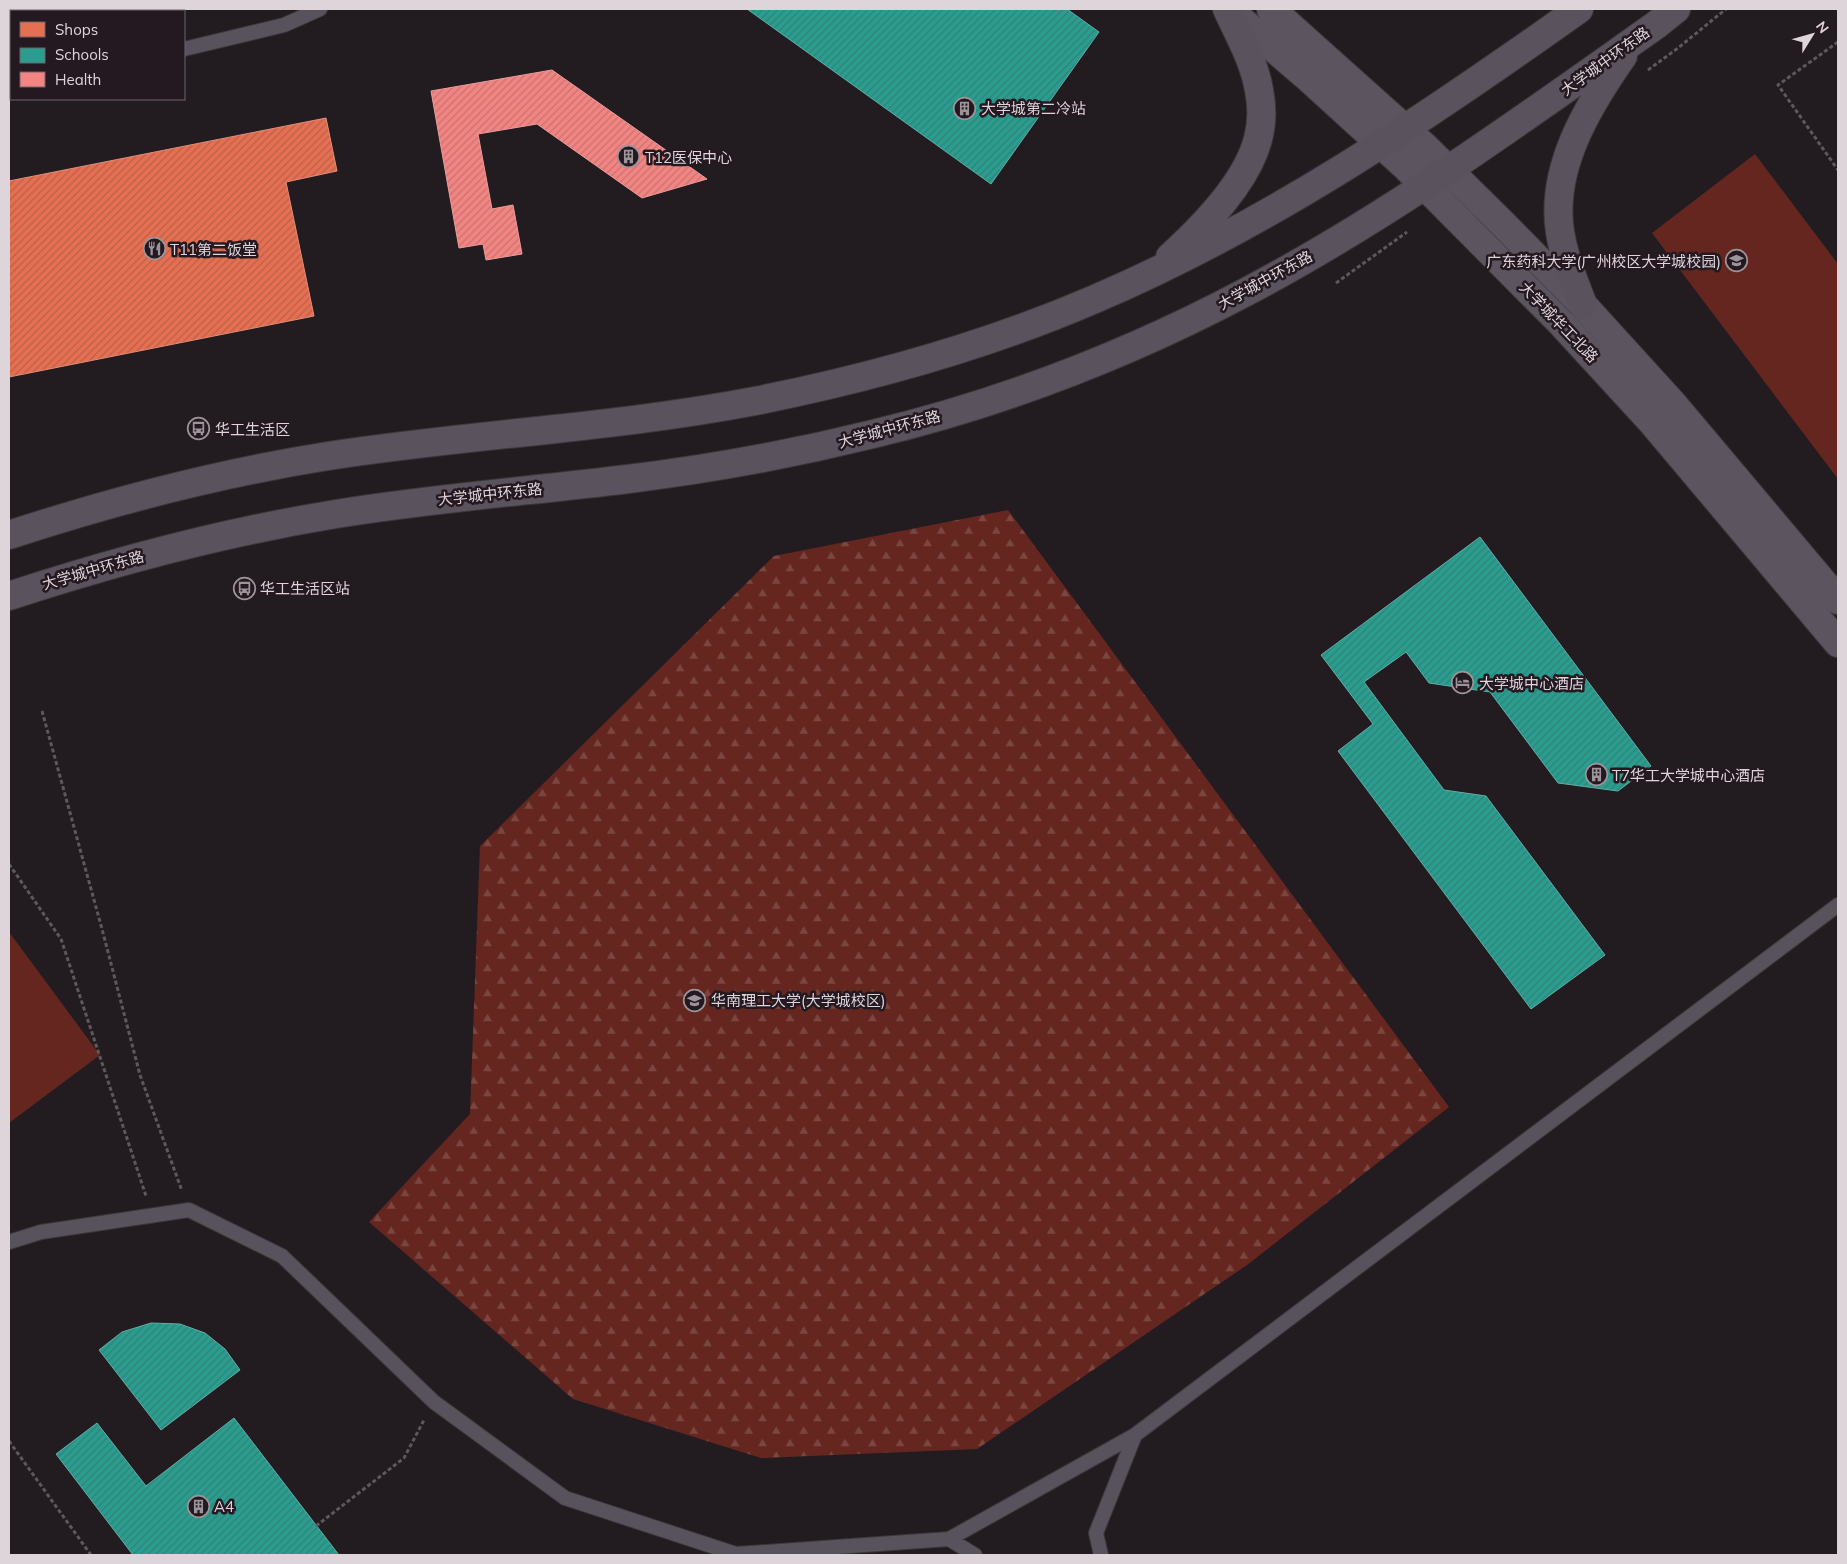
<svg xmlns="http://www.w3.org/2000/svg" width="1847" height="1564" font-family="Mulish,'Noto Sans SC',sans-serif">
<defs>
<pattern id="forest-firs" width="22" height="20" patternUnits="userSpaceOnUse" patternTransform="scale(1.25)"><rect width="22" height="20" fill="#652620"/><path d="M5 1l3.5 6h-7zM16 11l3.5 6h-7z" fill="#7b4540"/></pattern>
<pattern id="shops-hatch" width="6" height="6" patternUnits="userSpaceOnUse" patternTransform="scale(1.25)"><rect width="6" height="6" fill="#e76f51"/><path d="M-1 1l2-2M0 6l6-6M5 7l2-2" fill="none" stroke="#b6614c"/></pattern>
<pattern id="schools-hatch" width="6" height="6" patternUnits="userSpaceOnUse" patternTransform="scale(1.25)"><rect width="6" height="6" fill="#2a9d8f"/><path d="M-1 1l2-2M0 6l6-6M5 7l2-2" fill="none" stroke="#318178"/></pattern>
<pattern id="health-hatch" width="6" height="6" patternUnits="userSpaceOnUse" patternTransform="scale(1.25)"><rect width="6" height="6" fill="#f28482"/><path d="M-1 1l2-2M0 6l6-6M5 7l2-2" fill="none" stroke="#c67372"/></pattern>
</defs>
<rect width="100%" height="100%" fill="#221c20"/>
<!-- grass -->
<path fill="#652620" d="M1755 154 1838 264V479L1652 233Z
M9 932 100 1055 9 1123Z"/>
<!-- forest -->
<path fill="url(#forest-firs)" d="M1008 510 1449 1107 1247 1265 977 1449 761 1458 573 1399 369 1222 470 1114 480 846 774 556Z"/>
<!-- shops -->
<path fill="url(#shops-hatch)" stroke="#e48e7a" d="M326 118 337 171 286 182 314 316 9 377V181Z"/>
<!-- schools -->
<path fill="url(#schools-hatch)" stroke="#60aea6" d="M136 9H171L167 11H138Z
M747 9H1067L1099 32 991 184Z
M1480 537 1651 766 1618 791 1558 783 1490 692 1429 683 1406 652 1364 682 1444 790 1486 796 1605 955 1531 1009 1338 751 1373 724 1321 655Z
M151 1323 180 1324 205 1333 225 1349 240 1370 161 1430 99 1350 122 1332Z
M234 1418 339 1555H133L56 1454 97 1423 146 1486Z"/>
<!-- health -->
<path fill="url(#health-hatch)" stroke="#ec9c9c" d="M552 70 707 179 642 198 537 124 478 134 492 209 513 205 522 254 486 260 483 244 459 248 431 91Z"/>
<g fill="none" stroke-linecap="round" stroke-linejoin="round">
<defs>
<path id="lane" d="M184 49 284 25 320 9
M9 89H11
M9 1242 41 1232 189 1210 282 1256 434 1402 565 1498 736 1554 949 1539 975 1555
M949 1539 1135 1435 1838 905
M1101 1555 1096 1533 1135 1435"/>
<path id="secondary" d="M1228 9 1305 75 1406 167 1562 324 1652 422 1838 643
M1271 9 1425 147 1503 224 1583 305 1673 404 1838 600"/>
<path id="primary" d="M1170 257C1202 228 1247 182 1258 139 1262 124 1262 105 1259 90 1254 61 1239 35 1227 9
M1583 305C1574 281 1564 258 1560 232 1550 168 1588 106 1623 56
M9 535C113 501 220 473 328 456 470 434 614 428 755 401 871 378 986 346 1095 299 1268 225 1426 118 1579 9
M9 596C116 561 225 532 336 514 433 498 531 491 628 479 710 469 792 454 873 434 1002 403 1129 354 1246 292 1390 216 1523 119 1656 25L1676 9"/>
</defs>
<!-- lane casing -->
<use href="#lane" stroke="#3b373a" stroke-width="16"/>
<!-- secondary casing -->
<use href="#secondary" stroke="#3b373a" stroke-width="30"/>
<!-- primary casing -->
<use href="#primary" stroke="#3b373a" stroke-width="30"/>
<!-- path -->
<path stroke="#5d585e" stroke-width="3" stroke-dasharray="4 2.5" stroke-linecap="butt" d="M42 9 44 11
M1838 42 1778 85 1838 170
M1648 70 1678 48 1726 9
M1336 283 1407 232
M42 711 102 929 140 1075 182 1191
M9 864 61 939 146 1196
M9 1441 91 1555
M316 1526 404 1458 424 1420"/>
<!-- lane -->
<use href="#lane" stroke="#58525c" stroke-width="14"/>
<!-- secondary -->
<use href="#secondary" stroke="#5c545f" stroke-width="28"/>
<!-- primary -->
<use href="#primary" stroke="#5a535d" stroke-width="28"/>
</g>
<!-- icons -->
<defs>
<symbol id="building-ring" viewBox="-11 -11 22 22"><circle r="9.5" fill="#251921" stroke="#9c9499" stroke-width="1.5"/><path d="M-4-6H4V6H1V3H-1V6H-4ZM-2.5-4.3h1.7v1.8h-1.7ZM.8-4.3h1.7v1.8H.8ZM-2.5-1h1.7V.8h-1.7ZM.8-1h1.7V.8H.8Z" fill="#9c9499"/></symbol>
<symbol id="restaurant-ring" viewBox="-11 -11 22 22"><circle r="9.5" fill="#251921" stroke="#9c9499" stroke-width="1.5"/><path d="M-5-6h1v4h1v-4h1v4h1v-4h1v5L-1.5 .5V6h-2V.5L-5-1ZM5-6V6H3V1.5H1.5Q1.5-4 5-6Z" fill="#9c9499"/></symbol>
<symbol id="university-ring" viewBox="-11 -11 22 22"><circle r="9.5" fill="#251921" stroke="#9c9499" stroke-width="1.5"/><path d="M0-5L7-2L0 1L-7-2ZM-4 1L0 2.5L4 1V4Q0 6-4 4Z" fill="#9c9499"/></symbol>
<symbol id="bus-ring" viewBox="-11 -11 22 22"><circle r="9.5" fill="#251921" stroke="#9c9499" stroke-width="1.5"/><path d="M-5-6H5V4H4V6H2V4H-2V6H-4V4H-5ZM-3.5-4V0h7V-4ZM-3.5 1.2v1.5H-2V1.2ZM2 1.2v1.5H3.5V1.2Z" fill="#9c9499"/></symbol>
<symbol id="hotel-ring" viewBox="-11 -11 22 22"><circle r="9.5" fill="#251921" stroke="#9c9499" stroke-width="1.5"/><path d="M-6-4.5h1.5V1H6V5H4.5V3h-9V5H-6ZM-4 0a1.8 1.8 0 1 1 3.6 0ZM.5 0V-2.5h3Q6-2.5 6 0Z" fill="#9c9499"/></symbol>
</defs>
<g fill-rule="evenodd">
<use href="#building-ring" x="952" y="96" width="25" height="25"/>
<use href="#building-ring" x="616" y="144" width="25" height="25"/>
<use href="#restaurant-ring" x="142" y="236" width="25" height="25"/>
<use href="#university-ring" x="1724" y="248" width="25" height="25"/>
<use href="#bus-ring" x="186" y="416" width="25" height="25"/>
<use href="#bus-ring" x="232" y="576" width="25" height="25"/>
<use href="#hotel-ring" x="1450" y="670" width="25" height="25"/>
<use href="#building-ring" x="1584" y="762" width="25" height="25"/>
<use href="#university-ring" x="682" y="988" width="25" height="25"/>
<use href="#building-ring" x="186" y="1494" width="25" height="25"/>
</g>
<g text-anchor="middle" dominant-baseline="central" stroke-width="5" stroke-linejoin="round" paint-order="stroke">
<!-- street labels -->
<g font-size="15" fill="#ddd5da" stroke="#251921">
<text transform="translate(1605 61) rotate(-36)">大学城中环东路</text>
<text transform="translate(1265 280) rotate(-29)">大学城中环东路</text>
<text transform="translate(1559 322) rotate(46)">大学城华工北路</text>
<text transform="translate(889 429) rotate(-15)">大学城中环东路</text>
<text transform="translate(490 494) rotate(-6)">大学城中环东路</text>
<text transform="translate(93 570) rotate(-16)">大学城中环东路</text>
</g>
<!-- poi labels -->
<g font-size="15" fill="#ddd5da" stroke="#251921" text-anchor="start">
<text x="981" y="108">大学城第二冷站</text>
<text x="645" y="157">T12医保中心</text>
<text x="170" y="249">T11第二饭堂</text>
<text x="1721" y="261" text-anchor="end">广东药科大学(广州校区大学城校园)</text>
<text x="215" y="429">华工生活区</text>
<text x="260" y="588">华工生活区站</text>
<text x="1479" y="683">大学城中心酒店</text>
<text x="1612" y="775">T7华工大学城中心酒店</text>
<text x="711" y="1000">华南理工大学(大学城校区)</text>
<text x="214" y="1506">A4</text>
</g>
</g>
<!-- border -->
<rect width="1847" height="1564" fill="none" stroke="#ddd5da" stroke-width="20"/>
<!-- legend -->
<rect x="10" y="10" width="175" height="90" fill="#251921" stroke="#6f646b"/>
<rect x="20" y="22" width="25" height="15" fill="#e76f51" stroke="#6f646b"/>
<text x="55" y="35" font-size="15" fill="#ddd5da">Shops</text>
<rect x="20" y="48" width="25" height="15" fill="#2a9d8f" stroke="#6f646b"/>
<text x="55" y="60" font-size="15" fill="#ddd5da">Schools</text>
<rect x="20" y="72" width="25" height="15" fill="#f28482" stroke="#6f646b"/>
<text x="55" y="85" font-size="15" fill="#ddd5da">Health</text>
<!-- north arrow -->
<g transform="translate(1812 35) rotate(53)" stroke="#251921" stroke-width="4" paint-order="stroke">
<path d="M0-4L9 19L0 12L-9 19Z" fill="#ddd5da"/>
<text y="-8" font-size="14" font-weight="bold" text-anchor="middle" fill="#ddd5da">N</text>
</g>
</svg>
